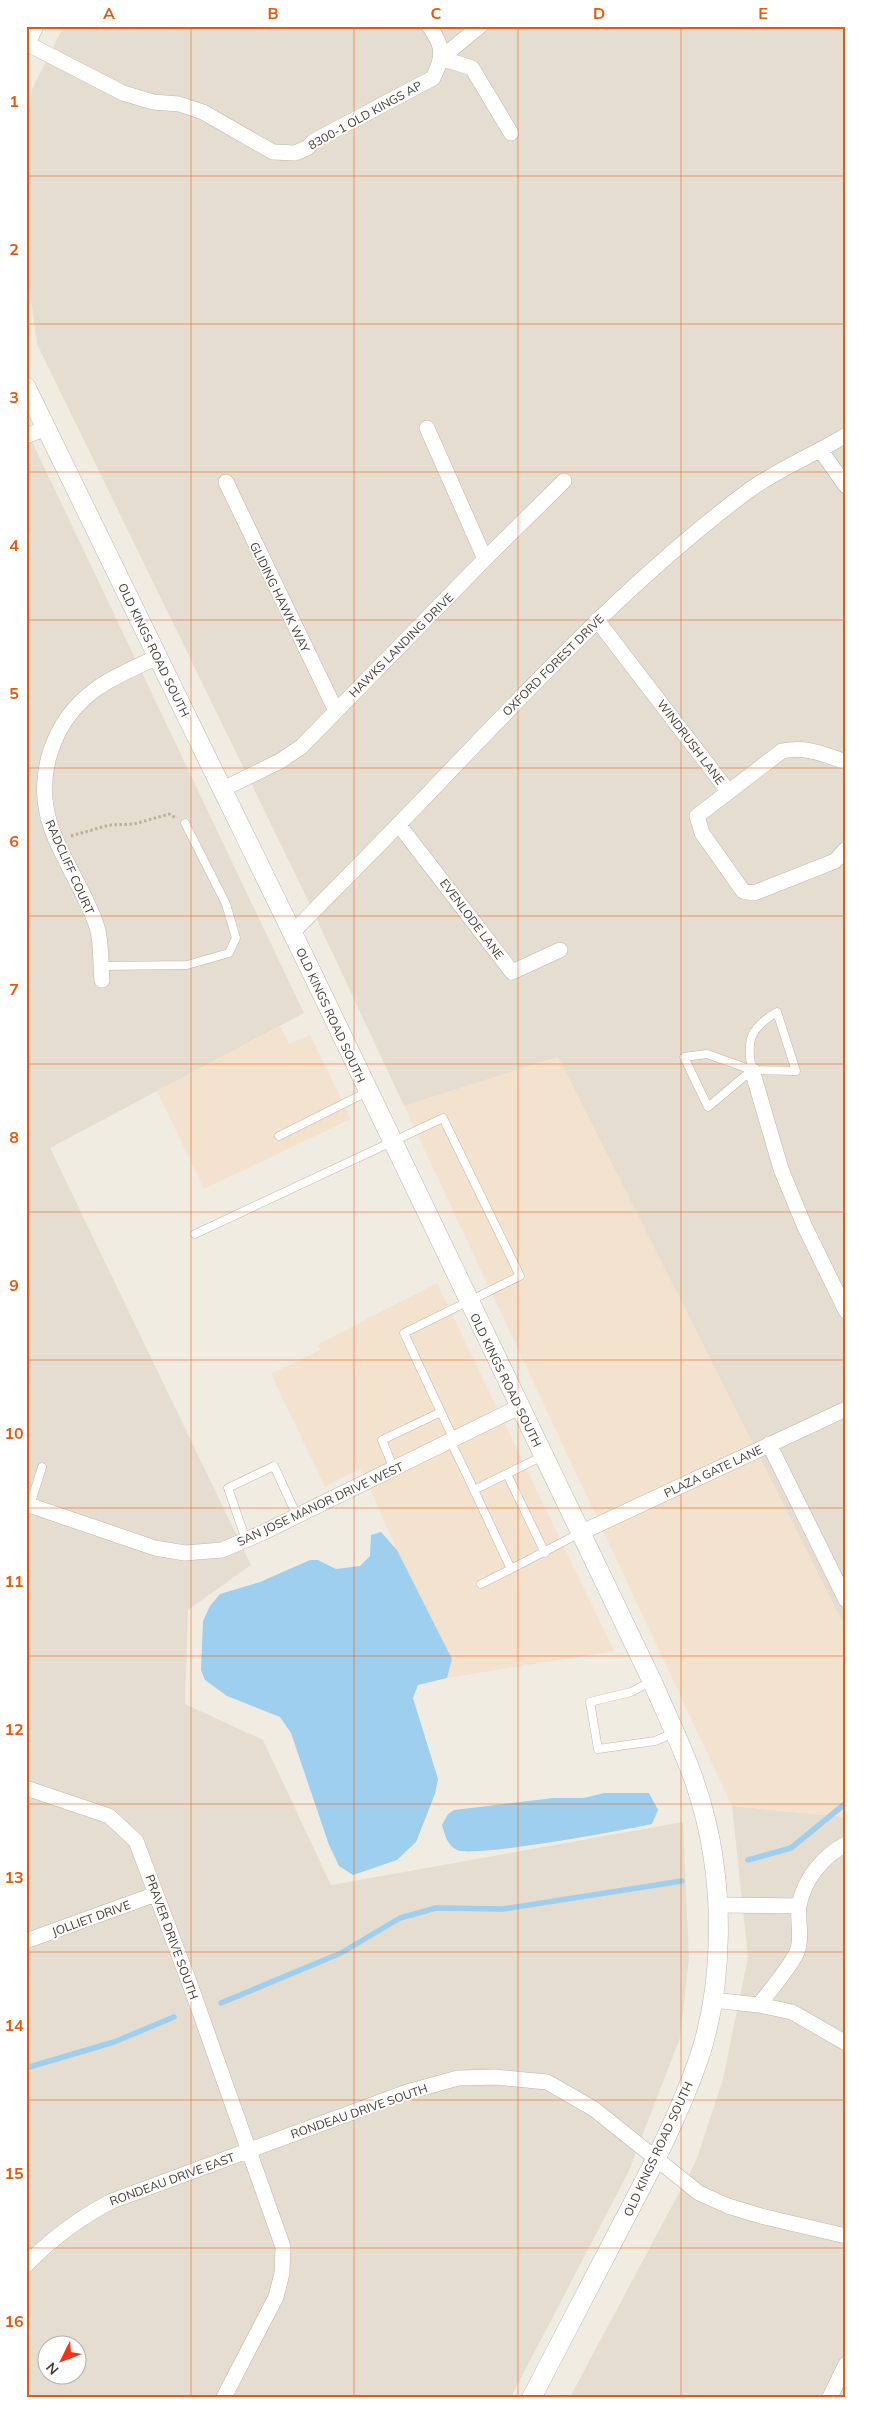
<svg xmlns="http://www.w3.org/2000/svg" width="872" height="2423" font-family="Mulish,sans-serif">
<rect width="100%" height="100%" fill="#f1ece2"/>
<!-- residential -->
<path fill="#e5ded0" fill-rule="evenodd" d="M64 26H846V1629L558 1057 404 1106 303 890 37 344 26 263V133L32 89Z
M26 429 304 1013 50 1148 251 1565 188 1610 185 1704 263 1740 331 1885 683 1822 689 1959 680 2038 628 2173 511 2397H26ZM48 2346H78V2376H48Z
M732 1806 846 1817V2397H570L696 2161 723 2079 748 1957Z"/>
<!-- commercial -->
<path fill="#f3e2cd" d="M280 1026 289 1044 310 1035 351 1119 204 1189 157 1091Z
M558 1057 846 1629V1817L732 1806 404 1106Z
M437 1283 614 1651 447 1678 452 1659 397 1550 361 1468 325 1487 271 1374 320 1350 318 1344Z"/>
<!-- water -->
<path fill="#9ecfee" d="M381 1532 397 1550 452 1659 447 1678 418 1685 413 1698 438 1779 435 1794 416 1842 397 1860 353 1875 339 1866 329 1845 291 1733 280 1717 227 1696 205 1680 201 1670 203 1621 210 1606 220 1594 260 1582 310 1560H318L336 1569 360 1566 370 1556 371 1535Z
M604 1793H649L658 1810 652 1824C625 1830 474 1858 457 1850 447 1845 445 1835 442 1825L448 1814 454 1810 553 1798H584Z"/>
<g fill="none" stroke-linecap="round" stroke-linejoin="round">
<!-- stream -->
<path stroke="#9ecfee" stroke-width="5.5" d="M748 1860 791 1848 846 1803
M221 2003 341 1953 400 1918 436 1908 503 1909 682 1881
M26 2068 114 2042 174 2017"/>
<defs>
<path id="service" d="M101 966 187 965 229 953 236 938 226 904 185 823
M752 1070 708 1107 684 1057 707 1054 752 1070 796 1071 777 1012C750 1028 746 1040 752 1070
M279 1136 367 1092
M195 1234 443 1118 520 1276 404 1333 454 1440
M451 1442 474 1490 543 1456
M394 1469 382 1440 441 1412
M507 1474 545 1553
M474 1490 511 1569 580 1533
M30 1505 42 1467
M246 1540 228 1488 274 1466 297 1516
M481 1584 511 1569
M652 1681 631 1692 590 1702 598 1749 655 1741 674 1733"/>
<path id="minor" d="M26 43 123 93 153 102 179 104 203 112 273 152 295 153 307 148 314 141 433 78C444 56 444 47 429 26
M441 58 472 68 511 133
M441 58 480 26
M427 428 485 559
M26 436 46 428
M821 451 846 486
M226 482 336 711
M597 620 728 791
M846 762C823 754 806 746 782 751L697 816 702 833 743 891 754 893 835 861 846 849
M223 789 280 761 301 747 485 559 564 481
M399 825 512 972 560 950
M292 933C344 880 397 827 448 773 543 674 637 574 748 491 778 469 814 455 846 435
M102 980C100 963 102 943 97 927 86 893 64 863 52 830 33 778 52 721 96 689 114 676 137 667 157 657
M752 1070 781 1169 804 1225 846 1311
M769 1444 846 1600
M26 1504 155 1548 185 1553 222 1550 262 1533 519 1407
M580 1533 846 1409
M26 1788 109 1816 136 1841 191 1987 283 2247 282 2273 276 2297 224 2397
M846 1844C823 1856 804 1879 799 1906 797 1921 803 1937 797 1952 789 1969 771 1989 759 2005L792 2012 846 2043
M717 1905 799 1906
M26 1941 156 1894
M712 2000 759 2005
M26 2265C52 2238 79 2218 112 2201L407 2092 458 2078 495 2077 547 2082 594 2109 699 2193 728 2206 761 2216 846 2236
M830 2397 846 2364"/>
<path id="tertiary" d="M26 43 34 26
M26 387 311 971 652 1681C671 1725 692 1766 704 1813 724 1889 724 1983 699 2058 679 2116 650 2171 621 2226 591 2283 562 2340 532 2397"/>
</defs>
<!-- service casing -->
<use href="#service" stroke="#bfb6a8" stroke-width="9"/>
<!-- minor casing -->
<use href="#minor" stroke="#bfb6a8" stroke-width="16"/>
<!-- tertiary casing -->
<use href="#tertiary" stroke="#bfb6a8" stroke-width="20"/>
<!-- path -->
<path stroke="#bdaf97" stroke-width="3" stroke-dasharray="2.5 2.5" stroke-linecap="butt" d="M71 836 109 825 134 824 169 814 176 818"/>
<!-- service -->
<use href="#service" stroke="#fff" stroke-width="8"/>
<!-- minor -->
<use href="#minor" stroke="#fff" stroke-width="15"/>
<!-- tertiary -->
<use href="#tertiary" stroke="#fff" stroke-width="19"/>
</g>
<!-- grid -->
<path fill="none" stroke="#e8590c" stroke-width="1" stroke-opacity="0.55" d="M191 26V2397M354 26V2397M518 26V2397M681 26V2397M26 176H846M26 324H846M26 472H846M26 620H846M26 768H846M26 916H846M26 1064H846M26 1212H846M26 1360H846M26 1508H846M26 1656H846M26 1804H846M26 1952H846M26 2100H846M26 2248H846"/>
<g text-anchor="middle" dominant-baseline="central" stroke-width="4" stroke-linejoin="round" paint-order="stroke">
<!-- street labels -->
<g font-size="12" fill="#423c33" stroke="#fff">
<text transform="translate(365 115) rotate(-29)">8300-1 OLD KINGS AP</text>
<text transform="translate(280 597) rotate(64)">GLIDING HAWK WAY</text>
<text transform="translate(401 645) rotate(-45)">HAWKS LANDING DRIVE</text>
<text transform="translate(154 650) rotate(64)">OLD KINGS ROAD SOUTH</text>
<text transform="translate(553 665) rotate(-45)">OXFORD FOREST DRIVE</text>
<text transform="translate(691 742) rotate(53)">WINDRUSH LANE</text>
<text transform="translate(70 867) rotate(66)">RADCLIFF COURT</text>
<text transform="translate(472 919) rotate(53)">EVENLODE LANE</text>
<text transform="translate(331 1015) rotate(65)">OLD KINGS ROAD SOUTH</text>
<text transform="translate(506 1380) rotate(64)">OLD KINGS ROAD SOUTH</text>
<text transform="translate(713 1471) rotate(-25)">PLAZA GATE LANE</text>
<text transform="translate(320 1504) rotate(-25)">SAN JOSE MANOR DRIVE WEST</text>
<text transform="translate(91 1918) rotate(-20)">JOLLIET DRIVE</text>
<text transform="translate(172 1937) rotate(70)">PRAVER DRIVE SOUTH</text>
<text transform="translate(359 2111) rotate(-19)">RONDEAU DRIVE SOUTH</text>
<text transform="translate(658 2149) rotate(-65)">OLD KINGS ROAD SOUTH</text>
<text transform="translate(172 2179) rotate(-20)">RONDEAU DRIVE EAST</text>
</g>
</g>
<!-- border -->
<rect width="872" height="2423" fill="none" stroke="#ffffff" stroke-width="55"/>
<!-- north arrow -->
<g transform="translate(62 2360) rotate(228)"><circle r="24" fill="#ffffff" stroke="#b3b1ad"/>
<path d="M0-4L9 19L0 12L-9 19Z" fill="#f63114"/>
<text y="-8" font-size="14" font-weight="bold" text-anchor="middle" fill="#423c33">N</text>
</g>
<rect x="28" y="28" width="816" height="2368" fill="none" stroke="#e8590c" stroke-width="2"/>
<g font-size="16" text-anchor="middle" font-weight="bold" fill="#e8590c">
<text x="109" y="19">A</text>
<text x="273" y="19">B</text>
<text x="436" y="19">C</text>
<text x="599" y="19">D</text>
<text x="763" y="19">E</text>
<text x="14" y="107">1</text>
<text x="14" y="255">2</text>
<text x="14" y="403">3</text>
<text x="14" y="551">4</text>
<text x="14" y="699">5</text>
<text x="14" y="847">6</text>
<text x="14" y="995">7</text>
<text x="14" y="1143">8</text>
<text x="14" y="1291">9</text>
<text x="14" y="1439">10</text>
<text x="14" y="1587">11</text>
<text x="14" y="1735">12</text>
<text x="14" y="1883">13</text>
<text x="14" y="2031">14</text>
<text x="14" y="2179">15</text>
<text x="14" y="2327">16</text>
</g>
</svg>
